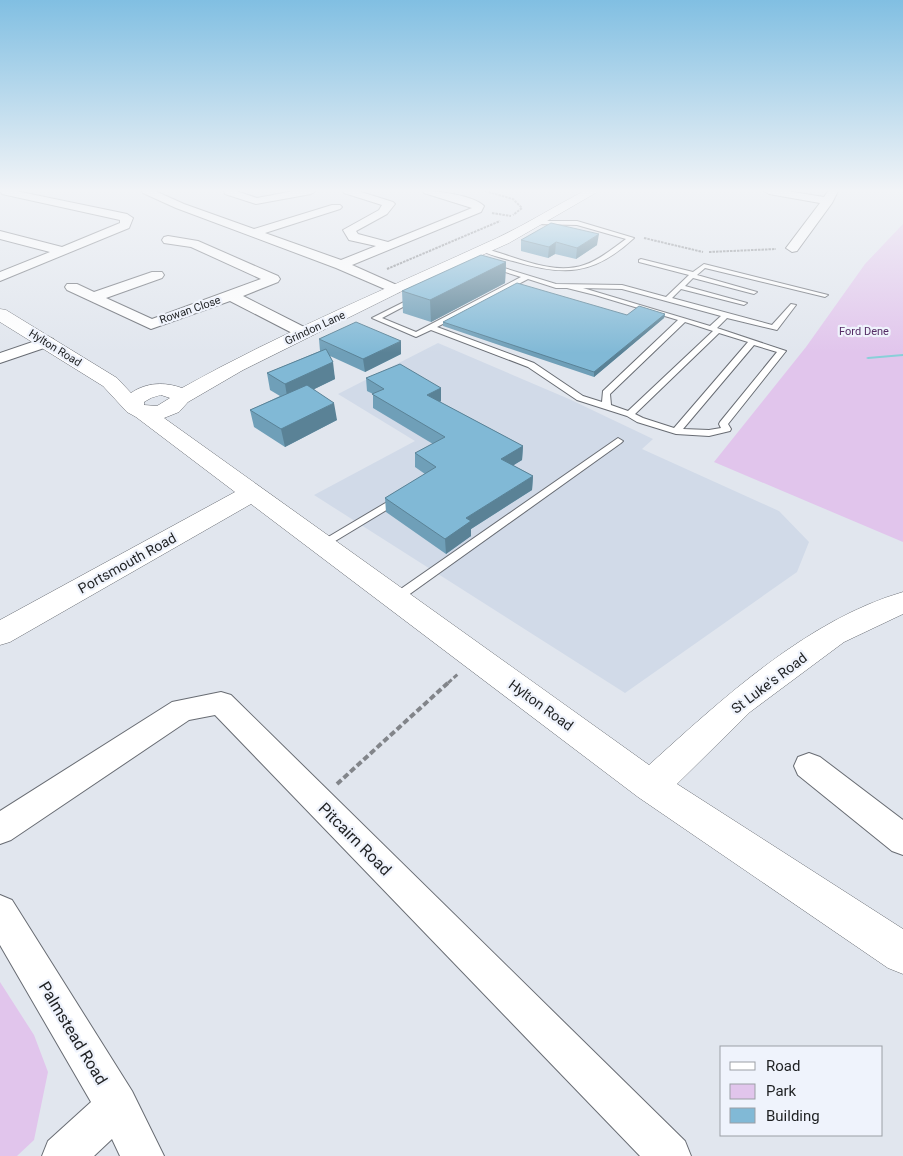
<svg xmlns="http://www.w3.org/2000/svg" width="903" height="1156" font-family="Roboto,sans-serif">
<rect width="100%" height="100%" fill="#e1e6ee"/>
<!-- built -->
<path fill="#d1dae8" d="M438 343 569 399 653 439 642 449 779 511 809 542 797 572 625 693 314 495 415 441 338 394Z"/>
<!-- green -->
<path fill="#e1c5ec" d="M903 224V542L714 462 806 347 865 264Z
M0 982 34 1035 48 1072 34 1140 17 1156H0Z"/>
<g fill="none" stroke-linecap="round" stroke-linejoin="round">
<!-- stream -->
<path fill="#88d0d8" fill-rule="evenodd" d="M903 354V356L868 359 866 358 868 357Z"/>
<defs>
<path id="service" d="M536 221H577L634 238C593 276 564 276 513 261 502 258 489 255 480 250L483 248C514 256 552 276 584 265 600 260 613 248 626 239L577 225 534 224Z
M641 259 693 272 704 264 828 295 825 297 705 268 697 275 757 292 754 294 693 278 685 286 747 303 744 305 681 289 672 298 772 325 791 304 796 305 777 330 727 318 717 328 786 351 728 424 731 429 730 431 709 436 676 434 637 422 627 416 577 400 528 367 431 330 416 337 372 318 414 297H418V299L382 318 416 332 521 277 489 267 488 266 491 264 556 284 622 285 666 297 689 275 639 262V260ZM528 279 556 288H567L595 295 678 320 603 391 602 402 583 396 534 363 437 327ZM583 288 622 289 721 316 710 326ZM685 322 713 331 628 411 611 405 610 394ZM719 333 748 342 674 428 643 418 635 414ZM754 345 777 352 720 422 719 424 721 428 709 430 683 429Z
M618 438 623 441 621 443 400 601H392L390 598 392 595Z
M399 495 403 496 404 498 403 500 327 546 323 547 318 543Z"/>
<path id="minor" d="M0 191H16L127 214 133 218 129 228 0 281V272L50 252 0 239V231L62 247 120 223V220L2 194Z
M142 191H155L184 204 254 229 332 205H340L342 207 340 209 265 233 341 260 376 246 349 240 343 230 379 210 382 205 344 193 343 191H358L393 202 395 204 387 214 356 231 358 234 388 242 472 208 424 193 423 191C438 191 473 195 484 206L481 212 352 265 399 286 401 289 399 292 394 293 336 268 176 208 143 193Z
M224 191H236L257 198 294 191H316L311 194 256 204 225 194Z
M764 191H787L824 197 828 191H838L832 203 797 251 792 252 786 248 820 203 769 194Z
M168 236 198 241 278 276 280 279 278 282 243 296 310 330 312 333 310 336H298L230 301 151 329 67 290 65 287 67 284H77L94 292 152 272H162L164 275 162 278 106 298 152 319 261 279 191 247 164 243 162 240 164 237Z
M47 337 53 339 55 342 53 345 0 363V353Z
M221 692 231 695 685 1141 691 1156H640L215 715 189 720 11 840 0 844V811L172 702Z
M809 753 820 757 903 820V855L892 851 798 775 794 766 798 757Z
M0 895 12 900 132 1091 164 1156H120L112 1139 94 1156H42L48 1141 91 1102 0 945Z"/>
<path id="tertiary" d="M584 191H599L509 243 400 292 243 370 188 402 179 412 164 418 649 765C722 699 807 620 903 592V614L844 642 750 712 677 784 903 929V974L888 968 638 797 251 504 10 642 0 645V620L235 492 136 417 127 412 103 386 0 322V309L6 310 117 378 131 393C147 382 165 382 182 388 284 331 391 287 497 238 527 224 555 206 584 191ZM161 395 170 398 157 406 144 405V402L151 398Z"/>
</defs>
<!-- service casing -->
<use href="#service" stroke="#686c73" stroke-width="2"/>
<!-- minor casing -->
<use href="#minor" stroke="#686c73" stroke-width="2"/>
<!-- tertiary casing -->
<use href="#tertiary" stroke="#686c73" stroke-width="1"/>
<!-- path-far2 -->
<path stroke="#82858a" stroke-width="2" stroke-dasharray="2.5 1" stroke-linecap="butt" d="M485 191 513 199 522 208 513 215
M492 213 511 216
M644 238 703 252
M709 252 776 249
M387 269 500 221"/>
<!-- path-far1 -->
<path stroke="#82858a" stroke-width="3" stroke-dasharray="5 2.5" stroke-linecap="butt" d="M448 683 458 674"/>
<!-- path -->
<path stroke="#82858a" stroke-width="4" stroke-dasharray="6 3" stroke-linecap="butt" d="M337 784 450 681"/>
<!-- service -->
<use href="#service" fill="#fff" fill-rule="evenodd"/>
<!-- minor -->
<use href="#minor" fill="#fff" fill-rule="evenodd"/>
<!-- tertiary -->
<use href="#tertiary" fill="#fff" fill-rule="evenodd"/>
</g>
<!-- wall -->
<path fill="#6f9fb8" d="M521 240 597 245 576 259 555 254 548 258 521 251Z
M506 262 505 283 431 322 403 313 402 291Z
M665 314 664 318 594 377 443 326V322Z
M319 339 401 354 365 372 330 356 335 379 314 389 337 420 285 447 254 427 250 410 280 396 270 390 267 373 320 351Z
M366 378 441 388V401L440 402 523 446 522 460 513 465 533 476 532 490 471 529V536L446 554 386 512 385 498 425 474 415 467V453L433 444 373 408V394L367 391Z"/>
<!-- shaded-wall -->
<path fill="#5a8296" d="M599 234 597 245 576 259 577 248Z
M556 242 555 254 548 258 549 247Z
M506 262 505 283 431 322 430 300Z
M665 314 664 318 594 377V372Z
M401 341V354L365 372 363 359Z
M333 362 335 379 288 402 285 384Z
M441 388V401L427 408V395Z
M334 403 337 420 285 447 281 429Z
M523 446 522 460 501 473V459Z
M533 476 532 490 471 529V536L446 554 445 539 466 518Z"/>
<!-- building -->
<path fill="#81b9d6" stroke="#5a8296" d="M551 223 599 234 577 248 556 242 549 247 521 240Z
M481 255 506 262 430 300 402 291Z
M517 283 627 315 639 306 665 314 594 372 443 322Z
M356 322 401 341 363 359 319 339Z
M326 349 333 362 285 384 267 373Z
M400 364 441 388 427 395 523 446 501 459 533 476 466 518 471 521 445 539 385 498 436 467 415 453 445 437 372 394 384 389 366 378Z
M307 385 334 403 281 429 250 410Z"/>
<!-- sky -->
<linearGradient id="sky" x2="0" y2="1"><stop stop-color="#81bfe2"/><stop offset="0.54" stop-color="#f2f4f7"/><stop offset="1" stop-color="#f2f4f7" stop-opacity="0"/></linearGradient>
<rect width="903" height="353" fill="url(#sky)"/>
<g text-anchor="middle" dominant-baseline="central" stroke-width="4.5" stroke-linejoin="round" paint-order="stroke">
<!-- far-street labels -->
<g font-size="11" fill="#1e2022" stroke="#eff3fc">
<text transform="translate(190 310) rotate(-19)">Rowan Close</text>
<text transform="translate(315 328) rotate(-25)">Grindon Lane</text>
<text transform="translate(55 348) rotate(32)">Hylton Road</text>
</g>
<!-- far-park labels -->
<g font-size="11" fill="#552d65" stroke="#eff3fc">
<text x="864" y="331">Ford Dene</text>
</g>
<!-- street labels -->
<g font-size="14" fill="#1e2022" stroke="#eff3fc">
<text transform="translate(127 563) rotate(-29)">Portsmouth Road</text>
<text transform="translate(769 683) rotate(-37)">St Luke's Road</text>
<text transform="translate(541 705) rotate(36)">Hylton Road</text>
</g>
<!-- near-street labels -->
<g font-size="16" fill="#1e2022" stroke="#eff3fc">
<text transform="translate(355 839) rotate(45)">Pitcairn Road</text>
<text transform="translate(73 1033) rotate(59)">Palmstead Road</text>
</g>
</g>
<!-- legend -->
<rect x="720" y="1046" width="162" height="90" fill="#eff3fc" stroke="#9b9fa5"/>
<rect x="730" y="1062" width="25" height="8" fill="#ffffff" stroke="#9b9fa5"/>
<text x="766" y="1071" font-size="15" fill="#1e2022">Road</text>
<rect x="730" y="1084" width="25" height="15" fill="#e1c5ec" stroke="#9b9fa5"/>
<text x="766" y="1096" font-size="15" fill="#1e2022">Park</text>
<rect x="730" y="1108" width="25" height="15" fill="#81b9d6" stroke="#9b9fa5"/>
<text x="766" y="1121" font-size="15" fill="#1e2022">Building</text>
</svg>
